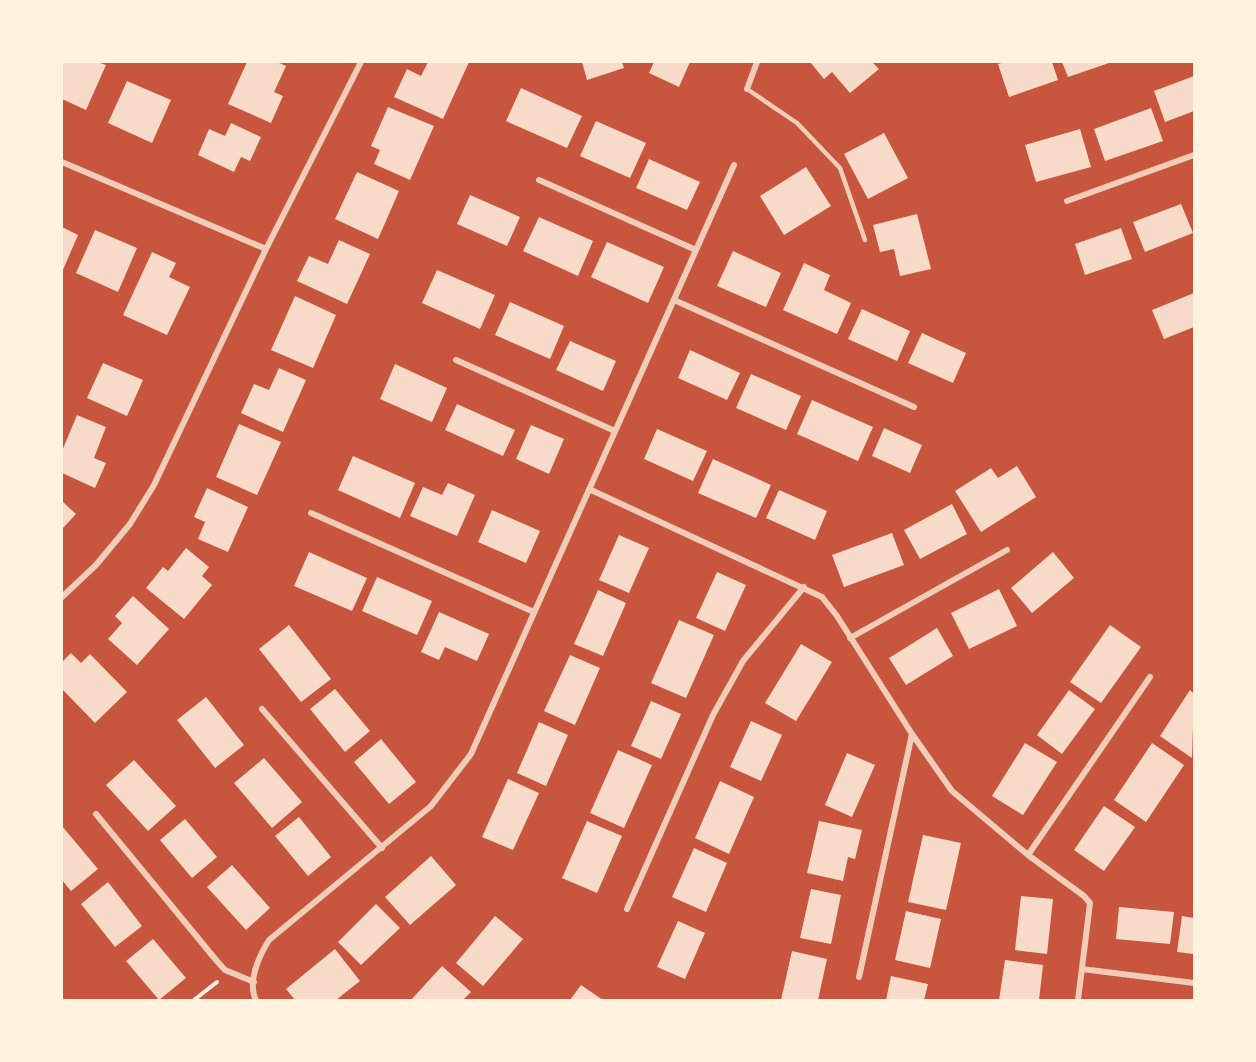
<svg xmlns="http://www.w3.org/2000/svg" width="1256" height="1062" font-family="Literata,serif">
<rect width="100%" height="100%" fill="#c8553d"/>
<!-- building -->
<path fill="#f7dbc8" d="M62 62H97L106 65 86 110 62 99Z
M247 62H277L286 66 274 92 283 96 271 123 228 104Z
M428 62H469L443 119 394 97 407 69 421 76Z
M582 62H622L624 68 587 80Z
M654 62H690L679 87 649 73Z
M810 62H872L879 69 850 93 832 72 824 79Z
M1005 62H1052L1058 80 1009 97 998 64Z
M1062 62H1112L1068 77Z
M1194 76V111L1165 122 1154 91Z
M127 81 171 100 152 143 108 123Z
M521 88 582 116 567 148 506 121Z
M388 107 434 126 410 180 374 164 380 150 371 146Z
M1151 108 1163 141 1105 161 1094 129Z
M596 121 646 143 630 178 580 156Z
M231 123 261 137 250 161 241 157 234 172 198 155 209 129 225 136Z
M1080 129 1091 167 1036 182 1025 145Z
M884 133 908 178 868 199 844 154Z
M649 159 700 182 687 210 636 188Z
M806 167 831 206 784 235 760 196Z
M357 172 399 191 378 239 335 219Z
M470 195 520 217 507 246 457 224Z
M1181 204 1193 233 1145 252 1133 222Z
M917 214 931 269 900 276 894 249 880 252 873 225Z
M539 217 593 241 578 276 523 251Z
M62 227 78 235 62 272Z
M1121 228 1132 259 1085 275 1075 244Z
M95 230 137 248 118 292 76 273Z
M339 240 370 254 347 304 297 281 309 256 328 264Z
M607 242 664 267 648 303 591 277Z
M733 251 781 273 766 307 717 286Z
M152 252 176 263 169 277 190 287 167 335 123 315Z
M804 263 830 275 824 290 851 303 837 334 783 310Z
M437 270 495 295 480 329 422 303Z
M1194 293V327L1164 339 1152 310Z
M295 296 336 315 313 368 271 350Z
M510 302 564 326 550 359 495 335Z
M862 309 910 331 897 361 848 339Z
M922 333 966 353 953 383 908 363Z
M570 341 616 361 603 391 556 370Z
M690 350 740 373 727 400 678 378Z
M103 363 143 380 127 416 87 398Z
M395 364 447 388 432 422 380 399Z
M279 368 306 380 283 432 241 413 254 384 269 390Z
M751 374 801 396 786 430 736 408Z
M812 400 873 427 858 461 797 434Z
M457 404 515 430 503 456 445 430Z
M77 415 106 427 94 458 106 463 95 488 62 473V451Z
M239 424 281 442 257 495 216 477Z
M531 425 564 439 549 474 516 459Z
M884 428 922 445 910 473 872 456Z
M657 429 707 451 693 481 644 459Z
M353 456 415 483 400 518 338 490Z
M713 459 771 485 756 518 698 493Z
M1017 466 1036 497 981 532 955 491 991 468 998 478Z
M448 483 475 495 457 536 410 516 423 487 442 495Z
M207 488 248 507 228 552 198 539 205 522 194 517Z
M779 490 827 511 815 540 766 518Z
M62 501 76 514 62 529Z
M952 504 967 534 920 559 904 530Z
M492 510 540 531 526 563 478 542Z
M892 533 904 565 844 587 832 555Z
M619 535 649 548 629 593 599 580Z
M186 548 209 567 202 576 212 585 184 619 146 588 163 567 168 571Z
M309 552 367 578 352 611 294 586Z
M1053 552 1074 578 1032 613 1011 588Z
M717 572 746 585 725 631 696 618Z
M377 577 432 601 417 635 362 611Z
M999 589 1017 626 969 649 951 613Z
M598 590 626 603 603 656 574 644Z
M133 596 169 629 137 665 108 639 122 623 115 616Z
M439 612 489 634 477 661 445 647 439 660 421 652Z
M679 620 714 635 686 698 651 683Z
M289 625 331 679 301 702 259 649Z
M1110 625 1141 647 1101 703 1070 682Z
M937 628 953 656 906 685 889 658Z
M801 644 832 662 796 721 765 703Z
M71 653 81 663 90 654 127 692 95 723 62 689V662Z
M570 655 600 668 575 725 544 711Z
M335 689 370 731 345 752 310 709Z
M1069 690 1095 709 1062 754 1037 735Z
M1190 690 1194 694 1192 758 1160 736Z
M206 697 244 745 215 768 177 720Z
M651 701 681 714 661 759 631 746Z
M751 721 782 735 761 781 730 767Z
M539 722 568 735 546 786 517 773Z
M381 739 416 782 389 804 354 762Z
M1025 743 1057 762 1023 815 992 796Z
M1152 743 1184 765 1146 822 1114 800Z
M618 750 652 765 624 828 590 813Z
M847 753 875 765 852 817 825 805Z
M264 758 302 802 272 828 234 783Z
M134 760 176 806 148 831 106 785Z
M508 779 539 793 513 850 482 837Z
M720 781 754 797 729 854 695 838Z
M1104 806 1135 827 1104 871 1074 850Z
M299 817 331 857 308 876 275 836Z
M185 819 217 857 192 878 160 840Z
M587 821 622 836 597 893 562 878Z
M819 821 862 830 855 859 848 857 843 881 807 873Z
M62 826 98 869 71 891 62 880Z
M923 835 961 843 946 910 908 902Z
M694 848 727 863 706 912 672 897Z
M431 856 456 885 410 925 385 897Z
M232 865 270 908 246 930 207 887Z
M108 882 142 926 115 947 81 904Z
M811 889 841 895 831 944 800 938Z
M1021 896 1053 899 1047 954 1015 950Z
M376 904 400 928 361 965 338 942Z
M1119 907 1174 912 1170 944 1116 939Z
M906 911 941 919 930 968 895 960Z
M495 916 523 939 483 986 456 963Z
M1182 916 1194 918V954L1177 952Z
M678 921 705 933 685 979 657 967Z
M153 939 186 978 159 1000 126 961Z
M335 949 360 981 336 1000H295L286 989Z
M792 951 827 959 818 1000H781Z
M1005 960 1043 965 1039 1000H999Z
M442 966 471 992 463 1000H411Z
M891 976 928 984 924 1000H886Z
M581 985 603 1000H570Z"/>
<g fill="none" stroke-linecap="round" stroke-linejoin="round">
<!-- path -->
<path stroke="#fff3e0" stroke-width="4" d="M194 1000 217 982"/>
<!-- service -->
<path stroke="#f1ccb7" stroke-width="4.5" d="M747 89 797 123 840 168 865 240"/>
<!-- minor -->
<path stroke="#f1ccb7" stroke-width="6" d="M747 89 757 62
M62 162 266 249
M539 180 696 250
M1067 201 1194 155
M674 300 914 407
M456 360 615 431
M589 489 822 597 837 616 912 734 952 791 1028 855 1084 896 1090 903 1078 1000
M311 513 534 612
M62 597 96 565 130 524 154 485 266 249 361 62
M850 638 1007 550
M262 709 382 848
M96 814 216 960 225 970 254 982
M1028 855 1150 677
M627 909 713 715 743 661 804 587
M1082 969 1194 983
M859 977 912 734
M256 1000C247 982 259 956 269 940L431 806 471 754 734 165"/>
</g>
<!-- border -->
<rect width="1256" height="1062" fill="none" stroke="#fff3e0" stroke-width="126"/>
</svg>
